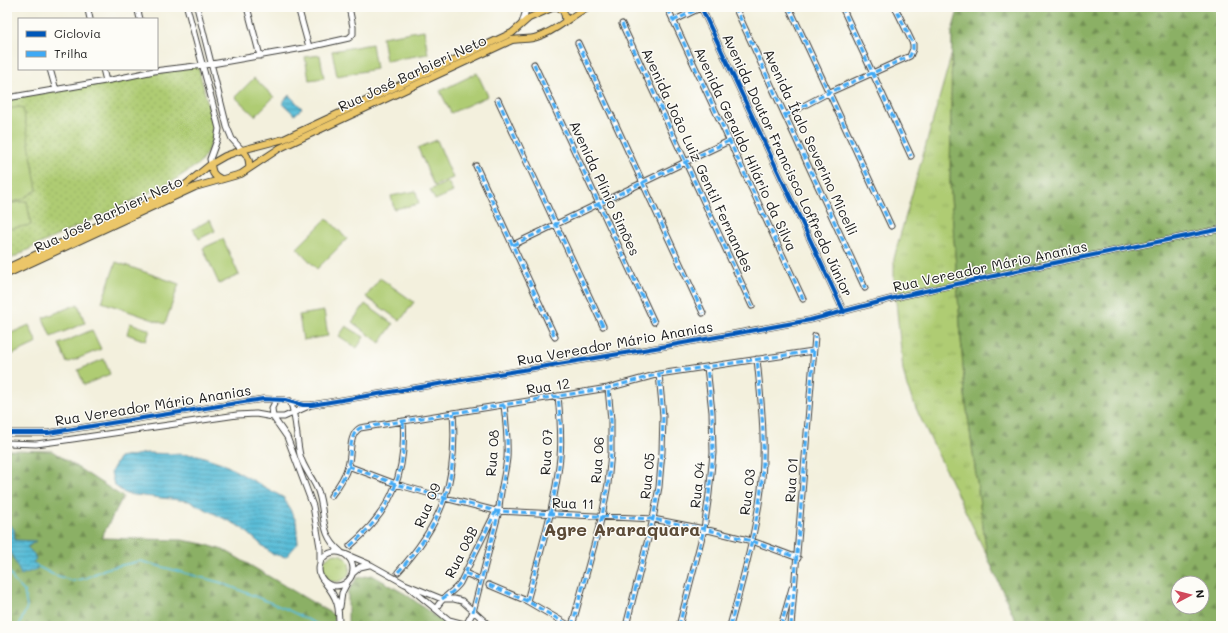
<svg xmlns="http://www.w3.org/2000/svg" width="1228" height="633" font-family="Mali,sans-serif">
<defs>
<pattern id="grass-tufts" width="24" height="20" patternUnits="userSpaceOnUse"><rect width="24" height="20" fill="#afcc73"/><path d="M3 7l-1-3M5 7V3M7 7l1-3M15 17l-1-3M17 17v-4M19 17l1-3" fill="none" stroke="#96af63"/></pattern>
<pattern id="forest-firs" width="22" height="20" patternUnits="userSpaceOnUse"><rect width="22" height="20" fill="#8bb065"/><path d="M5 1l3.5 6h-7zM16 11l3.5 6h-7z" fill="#718e52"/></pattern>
<pattern id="park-dots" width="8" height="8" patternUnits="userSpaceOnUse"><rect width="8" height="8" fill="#afcc73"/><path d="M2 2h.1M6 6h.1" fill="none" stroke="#96af63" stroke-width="1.8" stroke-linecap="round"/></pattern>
<pattern id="water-rules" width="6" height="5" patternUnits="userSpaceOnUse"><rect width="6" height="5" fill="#5abdd8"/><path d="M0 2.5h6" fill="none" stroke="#4a99ae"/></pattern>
</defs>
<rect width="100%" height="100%" fill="#fdfcf7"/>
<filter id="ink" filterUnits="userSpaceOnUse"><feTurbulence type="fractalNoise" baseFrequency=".025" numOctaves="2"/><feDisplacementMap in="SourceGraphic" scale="8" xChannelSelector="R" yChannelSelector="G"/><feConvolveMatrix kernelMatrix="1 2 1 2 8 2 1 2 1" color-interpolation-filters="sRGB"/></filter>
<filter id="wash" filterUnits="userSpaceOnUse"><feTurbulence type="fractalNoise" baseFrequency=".012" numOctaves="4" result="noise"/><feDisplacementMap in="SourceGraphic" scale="16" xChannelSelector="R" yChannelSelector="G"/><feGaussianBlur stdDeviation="0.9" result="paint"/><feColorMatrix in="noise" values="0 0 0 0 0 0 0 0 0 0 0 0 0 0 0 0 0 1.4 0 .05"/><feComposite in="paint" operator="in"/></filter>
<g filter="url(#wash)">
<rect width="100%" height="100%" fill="#f3f0dd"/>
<!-- grass -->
<path fill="url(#grass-tufts)" stroke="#667448" d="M952 53 950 183 965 395 987 556 919 415 907 387 903 370 894 282V259L898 243Z
M322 568a14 14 0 1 1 28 0a14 14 0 1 1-28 0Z"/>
<!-- forest -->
<path fill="url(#forest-firs)" stroke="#546640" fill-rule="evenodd" d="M959 7H1221V626H1018L987 556 965 395 950 182 952 31ZM1178 583H1202V607H1178Z
M7 450 52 451 123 497 101 538 182 540 204 544 226 551 334 615V626H7V583L9 581 7 576V552L33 562 27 547 35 542 15 540 14 529 7 522Z
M372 575 407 595 448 626H348V592L357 578Z"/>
<!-- park -->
<path fill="url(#park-dots)" stroke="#667448" d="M198 66 213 125V137L209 149 200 163 170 183 33 247 7 261V99Z"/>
<!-- pitch -->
<path fill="#afcc73" stroke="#667448" d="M424 30 428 54 386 61 382 37Z
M372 44 376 69 337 76 332 51Z
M320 55 324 78 309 80 305 57Z
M477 73 488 96 451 113 440 91Z
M254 78 274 97 255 116 235 97Z
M20 107 23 108 37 190 21 200 7 203V109Z
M437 140 453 178 434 186 418 148Z
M448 182 453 192 435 200 430 190Z
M416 191 419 204 394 209 391 196Z
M27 201 31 225 7 229V204Z
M327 218 347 239 317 269 297 248Z
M210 220 215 231 199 239 193 229Z
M223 239 239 275 219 284 203 248Z
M116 262 179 284 165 324 102 302Z
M380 278 414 302 400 321 366 297Z
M78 304 85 323 51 337 43 318Z
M365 304 393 324 380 343 352 322Z
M324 311 328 336 303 340 299 315Z
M130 323 150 330 146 341 127 334Z
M29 325 37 343 7 357V335Z
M346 326 364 337 357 348 339 336Z
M92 330 101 349 67 363 59 344Z
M104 359 110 374 84 385 78 370Z"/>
<!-- water -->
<path fill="url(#water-rules)" stroke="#3b6c7a" d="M289 95 302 108 295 115 282 103Z
M147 453 198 455 222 463 284 498 296 521 298 543 286 557 272 554 241 527 189 501 126 494 114 485 111 472 119 458Z
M7 522 14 529 15 540 36 541 27 547 34 554 36 559 33 562 37 566V569L21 575 11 553 7 552Z"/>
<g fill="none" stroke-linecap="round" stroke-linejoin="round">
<!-- stream -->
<path stroke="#5abdd8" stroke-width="1.5" d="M35 565 52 574 73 581 86 578 105 569 140 561 222 583 286 609 321 626
M7 567 14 581 24 591 27 607 19 626"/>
</g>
</g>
<g filter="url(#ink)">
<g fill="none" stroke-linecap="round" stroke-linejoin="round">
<defs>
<path id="minor" d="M137 7 140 19
M187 7 212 101 219 129 217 140 210 159 211 164
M197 7 227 127 232 139 242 150
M247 7 260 56
M298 7 309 47
M701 7 844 312
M735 7 865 288
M789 7 891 226
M842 7 911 156
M668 9 803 299
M88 10 90 19
M673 21 702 7
M522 23 527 7
M622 24 752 306
M578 43 703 313
M534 64 654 322
M50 69 56 90
M103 69 106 81
M7 98 111 80 154 71 212 64 309 47 349 38 353 34V27L349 7
M498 100 603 326
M786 115 828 93 910 56 913 49V44L895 7
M476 166 555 337
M513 245 729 141
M276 400 272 408 273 417 287 437 313 506 320 547V564
M290 401C297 418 296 437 300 455 303 468 313 478 318 491 326 514 319 534 341 552
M7 433H48L263 399 285 400 303 405H312L661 347 810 320 902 296 1044 265 1221 229
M7 443 36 444 59 441 237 415 256 414 273 417H284L311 405
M348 466 396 484 445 498 496 511 653 519 704 529 752 541 798 558
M331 496C338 487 345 477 348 466 352 454 348 435 360 428L608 388 659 374 813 351
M350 546C391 511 407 474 403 421
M319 569a17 17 0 1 1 34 0a17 17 0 1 1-34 0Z
M345 554 371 565 405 584 442 599H454L462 601 490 626
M398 572C443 523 458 479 453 413
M353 573 360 567 369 565
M465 573 481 580
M325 583C338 599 339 606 339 626
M489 585 527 601 570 626
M409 587 449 620 472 626
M527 601C540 553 555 506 560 457 562 437 560 416 558 396
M340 607 342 593 347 583
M436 609C441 597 453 593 460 583L497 509
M466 625 473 612 499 511C499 493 505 476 507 458 508 440 506 422 504 405
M572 626 602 516 608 484 611 452V420L608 388
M626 626 653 519 659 487 662 452 663 416 659 374
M679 626 704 529 709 494 713 453 712 412 707 367
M730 626C741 586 752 546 759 504 767 456 762 407 757 359
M781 626 792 588
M791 626 815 336"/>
<path id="major" d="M558 7C564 10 566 15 565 22
M242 150C248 155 250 161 249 168
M211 164C212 172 213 176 221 179
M7 268 185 185 211 164 225 156 242 150 284 139 512 33 529 18 554 7
M7 274 195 187 241 174 280 148 512 40C521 38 529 40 537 37 557 31 570 16 588 7"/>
</defs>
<!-- minor casing -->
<use href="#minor" stroke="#3c3c39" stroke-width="7"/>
<!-- major casing -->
<use href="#major" stroke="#3c3c39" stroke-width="8"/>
<!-- minor -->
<use href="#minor" stroke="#fff" stroke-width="5"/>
<!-- major -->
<use href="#major" stroke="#ebc669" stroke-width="6"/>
<!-- quiet -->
<path stroke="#3fa9f5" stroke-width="3" stroke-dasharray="6 3" stroke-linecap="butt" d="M735 7 865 288
M789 7 891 226
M842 7 911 156
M668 9 803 299
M673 21 702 7
M622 24 752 306
M578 43 703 313
M534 64 654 322
M498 100 603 326
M786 115 828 93 910 56 913 49V44L895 7
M476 166 555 337
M513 245 729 141
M348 466 396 484 445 498 496 511 653 519 704 529 752 541 798 558
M331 496C338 487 345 477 348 466 352 454 348 435 360 428L608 388 659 374 813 351
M350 546C391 511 407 474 403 421
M398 572C443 523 458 479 453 413
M465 573 481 580
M489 585 527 601 570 626
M442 599 452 592 460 583 497 509
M527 601C540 553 555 506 560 457 562 437 560 416 558 396
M473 612 499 511C499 493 505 476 507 458 508 440 506 422 504 405
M572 626 602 516 608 484 611 452V420L608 388
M626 626 653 519 659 487 662 452 663 416 659 374
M679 626 704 529 709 494 713 453 712 412 707 367
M730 626C741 586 752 546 759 504 767 456 762 407 757 359
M781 626 790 593
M791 626 815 336"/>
<defs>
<path id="cycleway" d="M701 7 844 312
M7 433H48L263 399 285 400 303 405H312L661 347 810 320 902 296 1044 265 1221 229"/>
</defs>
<!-- cycleway casing -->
<use href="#cycleway" stroke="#fdfcf7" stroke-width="6"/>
<!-- cycleway -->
<use href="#cycleway" stroke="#0057b8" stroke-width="4"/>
</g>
</g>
<g text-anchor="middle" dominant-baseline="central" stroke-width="3" stroke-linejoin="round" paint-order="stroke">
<!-- street labels -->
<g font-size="14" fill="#1c1c1c" stroke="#fdfcf7">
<text transform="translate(412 73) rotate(-25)">Rua José Barbieri Neto</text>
<text transform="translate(811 142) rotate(65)">Avenida Ítalo Severino Micelli</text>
<text transform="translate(746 149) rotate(65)">Avenida Geraldo Hilário da Silva</text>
<text transform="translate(698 160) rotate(65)">Avenida João Luiz Gentil Fernandes</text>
<text transform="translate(788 165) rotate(65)">Avenida Doutor Francisco Loffredo Júnior</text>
<text transform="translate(605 188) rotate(65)">Avenida Plínio Simões</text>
<text transform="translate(108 214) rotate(-25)">Rua José Barbieri Neto</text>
<text transform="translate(990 266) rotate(-12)">Rua Vereador Mário Ananias</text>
<text transform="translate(615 343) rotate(-10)">Rua Vereador Mário Ananias</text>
<text transform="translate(548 386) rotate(-9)">Rua 12</text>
<text transform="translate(153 405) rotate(-9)">Rua Vereador Mário Ananias</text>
<text transform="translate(546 452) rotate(-87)">Rua 07</text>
<text transform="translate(492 453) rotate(-86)">Rua 08</text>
<text transform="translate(597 460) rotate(-86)">Rua 06</text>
<text transform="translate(647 476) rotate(-84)">Rua 05</text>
<text transform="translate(791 480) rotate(-86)">Rua 01</text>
<text transform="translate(697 485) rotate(-84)">Rua 04</text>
<text transform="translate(747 492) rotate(-83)">Rua 03</text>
<text transform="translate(573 503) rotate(2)">Rua 11</text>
<text transform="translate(427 505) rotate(-67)">Rua 09</text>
<text transform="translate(461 552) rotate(-63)">Rua 08B</text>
</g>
<!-- district labels -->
<g font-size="18" font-weight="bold" fill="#5c4b37" stroke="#fdfcf7">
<text x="622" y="529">Agre Araraquara</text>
</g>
</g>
<!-- margin -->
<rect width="1228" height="633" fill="none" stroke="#fdfcf7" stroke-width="24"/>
<!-- legend -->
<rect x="18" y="18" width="140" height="52" fill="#fdfcf7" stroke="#a3a29f"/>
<rect x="26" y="31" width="20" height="6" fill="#0057b8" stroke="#a3a29f"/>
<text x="54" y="38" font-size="12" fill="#1c1c1c">Ciclovia</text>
<rect x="26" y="51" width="20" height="6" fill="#3fa9f5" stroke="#a3a29f"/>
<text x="54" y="58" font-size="12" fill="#1c1c1c">Trilha</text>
<!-- north arrow -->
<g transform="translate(1190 595) rotate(83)"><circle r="19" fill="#fdfcf7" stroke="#a3a29f"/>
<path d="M0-3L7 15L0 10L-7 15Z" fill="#d1495b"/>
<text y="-6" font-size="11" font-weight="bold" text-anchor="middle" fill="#1c1c1c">N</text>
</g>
</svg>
